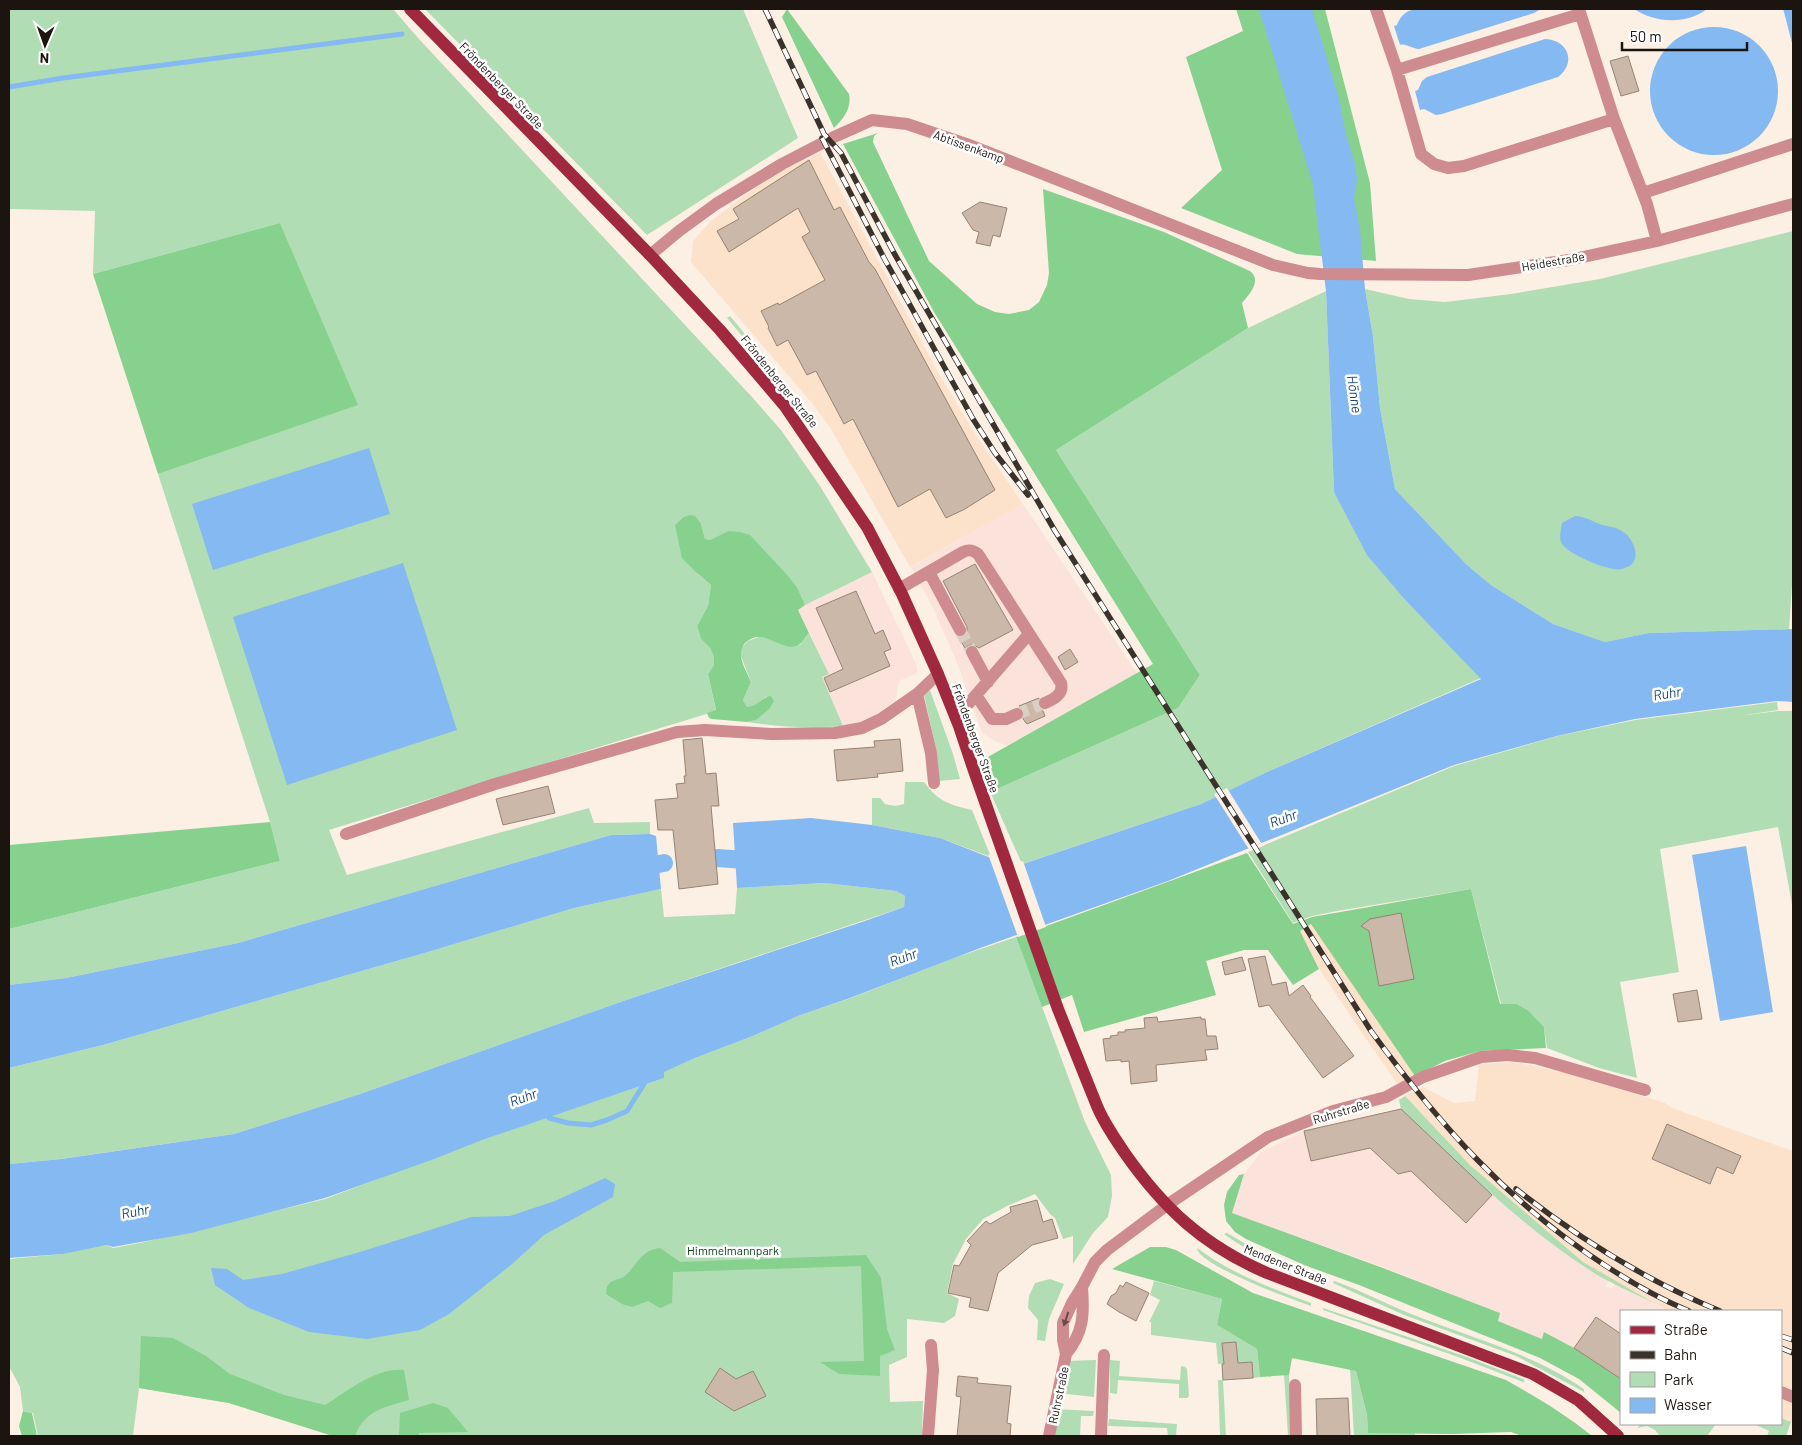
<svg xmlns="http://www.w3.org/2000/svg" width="1802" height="1445" font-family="Barlow,sans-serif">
<rect width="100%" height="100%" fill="#fcf0e5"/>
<!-- commercial -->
<path fill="#fbe2da" d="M1023 504 1137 673 1008 746 995 741 982 733 958 665 933 608 911 567Z
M872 572 910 651 917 667V673L899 681 896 701 874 716 858 723 843 726 822 677 829 673 798 609 809 602Z
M1401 1109 1492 1195 1589 1269 1609 1280 1606 1286 1612 1289 1615 1284 1668 1311H1621V1379L1574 1348 1545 1332 1542 1339 1498 1321 1500 1313 1383 1267 1232 1213 1244 1174 1261 1152 1304 1131Z"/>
<!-- built -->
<path fill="#fce1cb" d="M820 152 939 374 976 435 1023 504 910 567 831 429 811 402 691 262 693 241 711 221 744 196 782 171Z
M1312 924 1382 1026 1415 1076 1398 1085 1362 1033 1319 969 1300 931Z
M1514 1062 1562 1072 1665 1103 1672 1108 1793 1151V1423L1781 1418V1311H1668L1583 1262 1470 1165 1405 1096 1423 1087 1454 1103 1475 1101 1479 1064Z"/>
<!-- green -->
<path fill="#b0ddb3" d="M9 9H393L419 39 752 397 781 430 820 486 872 572 805 605 798 589 717 537 710 540 705 539 701 524 697 573 711 585 708 606 697 626 701 639 710 648 714 657V665L708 674 716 711 329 830 347 875 589 808 594 823 650 822V834L611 835 238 943 66 978 9 985V929L280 861 270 822 158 474 357 405 280 223 93 274 95 211 9 209Z
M425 9H743L798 138 647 235Z
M1793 231V570L1789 629 1649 633 1605 642 1553 624 1491 585 1466 564 1395 489 1380 408 1373 336 1365 289 1409 299 1445 302 1511 294 1600 279Z
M1326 291 1334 492 1407 602 1481 678 1267 772 1201 804 1022 864 991 794 997 789 1178 708 1200 675 1056 450 1248 328Z
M730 316 754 345 753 349 727 318Z
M809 633 829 674 822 677 843 726C810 729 780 727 747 722L756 720 767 696 754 707H747L743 700 751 682 741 656V648L748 641 759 637 770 638 785 646 800 645Z
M930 690 953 754 960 779 939 781 937 753 924 695Z
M1777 702 1778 710 1739 716 1778 711H1793V910L1778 827 1660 849 1679 972 1620 982 1637 1078 1599 1068 1547 1048 1544 1027 1529 1011 1517 1004H1501L1471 889 1337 911 1312 916 1293 923 1248 852 1454 766 1558 736 1635 720Z
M905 782H924C939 802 948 804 972 810L991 857 940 838 872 825V798H880L885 804 895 806 904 804Z
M825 883 896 891 905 896 904 907 629 999 360 1094 234 1134 60 1159 9 1164V1068L103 1045 428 952 574 908 661 889 664 917 735 914 737 888Z
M1016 937 1085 1122 1111 1175 1112 1196 1108 1217 1093 1233 1073 1264V1236L1063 1239 1055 1218 1050 1214 1035 1194 1007 1206 983 1219 966 1239 953 1264 947 1293 959 1299 955 1316 944 1323 907 1319V1357L889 1365 890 1402 923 1401 922 1436H333L229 1403 139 1388 133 1436H38L33 1413 23 1411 20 1387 11 1370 9 1369V1259L63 1254 94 1246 106 1245 113 1248 140 1243 325 1199 478 1141 664 1078 663 1072 695 1058 753 1036 798 1016 851 998 954 958Z
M1405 1096 1470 1165 1583 1262 1656 1304C1633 1293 1609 1283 1588 1269 1519 1224 1460 1165 1401 1109L1399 1100Z
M1227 1233 1263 1254 1322 1276 1321 1279C1288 1268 1252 1255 1224 1234Z
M1197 1248C1232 1274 1271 1288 1311 1303V1306C1293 1300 1198 1265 1197 1248Z
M1050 1279 1064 1284 1049 1319 1045 1341 1037 1340 1038 1320 1028 1308 1029 1296 1035 1283Z
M1154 1281 1222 1299 1217 1325 1257 1349 1260 1377 1253 1378 1251 1362 1218 1364 1216 1343 1151 1335V1322H1149L1160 1300 1150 1295Z
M1334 1281C1363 1291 1390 1306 1419 1317 1475 1339 1534 1354 1584 1389V1392L1516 1356 1404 1315 1333 1283Z
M1323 1308 1467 1357 1523 1379 1525 1381 1523 1382 1458 1357 1323 1310Z
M1096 1360 1094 1397 1058 1393 1065 1361Z
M1110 1360 1120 1361 1119 1376 1180 1380 1181 1366 1185 1367 1187 1369 1189 1396 1187 1398H1179V1384L1118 1380 1117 1394 1110 1393Z
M1350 1369 1356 1371 1367 1415 1368 1433H1415V1436H1354Z
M1284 1375H1289L1292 1436H1288Z
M1218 1380H1223L1226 1436H1220Z
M1055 1409 1094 1411 1093 1416H1081L1080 1436H1049Z
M1781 1418 1791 1422 1786 1436H1767L1769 1431 1754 1424H1781Z
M1109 1419 1177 1424 1176 1436H1168L1167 1428 1108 1426Z
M1641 1424H1716L1707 1436H1660L1655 1430 1647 1426 1637 1428Z"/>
<!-- forest -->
<path fill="#86d18d" d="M787 9 849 94C852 108 844 118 834 128L782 17Z
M1236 9H1325L1370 183 1376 261 1297 254 1181 208 1222 170 1186 57 1243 31Z
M878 133 874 136 873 142 929 261 977 304 995 312 1009 314 1029 310 1039 302 1047 285 1049 273 1043 189 1164 232 1250 271C1262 280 1250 294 1242 303L1248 328 1056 450 1200 675 1178 708 997 789 986 758 1153 664 934 312 843 144Z
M280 223 358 405 158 474 93 274Z
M690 515 695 516 701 524 705 539 710 540 729 531 740 532 750 535 788 576 798 589 805 605 798 610 809 633C805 637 802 645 796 646 779 651 763 626 745 643 735 654 746 670 751 682L743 700 747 707C759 706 762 697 771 696L774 701 769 709 756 720 747 722 712 719 709 718 707 713 716 710 708 674 714 665V657L710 648 701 639 697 626 708 606 711 585 697 573 682 558 675 525 684 517Z
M270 822 280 861 9 929V845Z
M1247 853 1293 924 1312 917 1471 889 1500 1004H1517L1529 1011 1544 1027 1546 1048 1480 1051 1445 1061 1415 1076 1311 924 1300 931 1319 969 1293 985 1268 950H1244L1206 961 1216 995 1084 1032 1072 995 1042 1007 1016 937Z
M1244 1174 1232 1213 1383 1268 1500 1313 1498 1321 1542 1339 1544 1332 1574 1348 1621 1379V1413L1579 1379 1540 1358 1359 1285 1304 1265 1246 1239 1235 1232 1226 1221 1224 1205 1227 1192 1239 1175Z
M1150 1247H1166L1176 1250 1253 1293 1506 1380C1536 1397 1565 1414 1592 1436H1522L1511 1432 1453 1434 1368 1433 1367 1415 1356 1371 1292 1358 1289 1375 1260 1377 1257 1349 1217 1325 1222 1299 1112 1269Z
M660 1248 680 1262 866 1255 881 1278 887 1329 895 1350 880 1356V1376L839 1374 820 1362 864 1361 861 1266 673 1272 672 1303 660 1308 648 1301 632 1307 622 1304 606 1294C607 1276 618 1283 627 1274 638 1263 642 1250 660 1248Z
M141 1336 173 1338 206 1356 230 1374 284 1395 325 1405C348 1391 376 1367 404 1370L409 1400C385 1407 365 1410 355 1436H333L229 1403 139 1388Z
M433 1403 448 1408 468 1432 419 1433V1436H399L400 1413Z
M23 1411 32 1413 37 1436H22L19 1426Z"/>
<!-- water -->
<path fill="#85b9f1" d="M1259 9H1312L1338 95 1346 134 1355 164 1357 179 1354 198 1360 230 1365 289 1373 336 1380 408 1395 489 1466 564 1491 585 1553 624 1605 642 1649 633 1793 629V702L1777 701 1635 719 1557 736 1454 765 1168 881 983 947 850 998 798 1016 753 1036 695 1058 664 1072V1078L482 1140 434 1159 325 1198 191 1233 113 1247 106 1245 63 1254 9 1258V1164L61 1159 234 1134 360 1094 629 999 862 922 904 907 905 896 896 891 825 883 737 888 733 823 811 818 872 825 940 838 1014 867 1201 804 1267 772 1481 679 1407 602 1367 555 1334 492 1326 291 1313 185Z
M1414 9H1541L1534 13 1419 49C1413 49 1405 43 1400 45L1394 26 1397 25C1401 15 1405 12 1414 9Z
M1634 9H1707C1686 25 1655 23 1634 9Z
M1783 9H1793V47L1784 12Z
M1650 91a64 64 0 1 1 128 0a64 64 0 1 1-128 0Z
M1545 39C1568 40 1577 62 1558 77L1442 114 1436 115 1424 109 1420 110 1415 91 1418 90 1422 81 1427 77Z
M369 448 390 514 213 570 192 504Z
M1575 516C1588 517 1592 522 1603 525 1610 527 1616 527 1622 531 1631 536 1641 554 1632 564 1628 568 1620 570 1614 569 1603 568 1565 553 1561 542 1559 537 1561 529 1562 523Z
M403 563 457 730 287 785 233 617Z
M650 834 656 836 661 889 574 908 428 952 103 1045 9 1068V985L66 978 238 943 611 835Z
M1746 846 1773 1012 1720 1021 1692 855Z
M605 1178 615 1184 613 1197 544 1235 511 1265 449 1314 420 1330 367 1339 309 1332 249 1308 215 1285 211 1268 227 1269 243 1280 282 1274 360 1252 471 1217 510 1216 555 1201Z"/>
<!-- pier -->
<path fill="#fcf0e5" d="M1227 788 1263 846 1250 851 1214 794Z
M988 854 1014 864 1023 861 1046 927 1018 937Z"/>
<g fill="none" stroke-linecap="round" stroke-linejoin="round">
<!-- stream -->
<path stroke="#85b9f1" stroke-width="5" d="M9 87 63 78 402 34
M549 1118 568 1123 591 1125 607 1120 627 1111 644 1084"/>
<!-- canal -->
<path stroke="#85b9f1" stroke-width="18" d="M717 858 759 861
M636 868 664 863"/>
</g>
<!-- building -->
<path fill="#ccb8a8" stroke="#958373" d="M1628 56 1639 91 1621 96 1610 61Z
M809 160 834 210 840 207 869 262 875 269 995 490 965 509 946 518 930 489 898 507 853 419 844 424 816 371 807 375 788 340 777 346 768 328 769 327 761 311 778 303 779 305 825 280 802 237 810 232 798 208 729 252 717 231 739 219 733 209Z
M980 202 1007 208 1000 237 993 235 990 246 976 243 979 232 973 230 962 213Z
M975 564 1013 630 979 648 972 644 965 648 959 638 967 635V627L943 581Z
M856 591 875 634 883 630 891 649 884 652 890 666 830 692 824 678 843 669 816 608Z
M1070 649 1078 662 1065 670 1058 657Z
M1039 698 1037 706 1043 711 1045 716 1027 724 1023 719 1025 711 1019 706Z
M702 738 706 774 716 773 719 806H711L718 884 679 889 673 830H658L655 800 678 798 676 784 685 783 684 776H686L683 740Z
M900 739 903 771 877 774 878 777 837 781 834 750 875 747 874 741Z
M548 786 555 813 503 825 496 799Z
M1401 913 1414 979 1379 986 1369 931 1361 926 1370 919Z
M1265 956 1272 985 1286 982 1289 996 1303 985 1311 996 1310 997 1354 1056 1323 1078 1269 1005 1259 1007 1248 959Z
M1242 957 1246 970 1225 975 1222 962Z
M1697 990 1702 1019 1678 1022 1673 994Z
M1157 1017 1158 1022 1201 1017V1019H1205L1207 1036H1216L1218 1049 1205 1050 1207 1060 1156 1065 1157 1081 1131 1084 1129 1061 1121 1062V1060L1106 1061 1103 1039 1111 1038 1110 1036 1118 1035V1032H1125V1030L1145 1028 1144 1018Z
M1401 1109 1492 1195 1466 1223 1411 1171 1398 1174 1370 1148 1311 1161 1304 1131Z
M1667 1124 1741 1156 1733 1174 1717 1167 1710 1184 1652 1159Z
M1037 1200 1043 1222 1052 1219 1058 1238 1032 1245 998 1273 988 1311 969 1307 971 1298 948 1293 954 1265 959 1266 971 1245 967 1241 986 1221 990 1224 1011 1212 1010 1207Z
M1126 1282 1149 1293 1136 1321 1119 1312 1107 1304 1111 1296 1116 1293 1120 1285 1123 1287Z
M1596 1317 1621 1334V1379L1574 1348Z
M1236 1342 1238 1363 1252 1362 1253 1378 1223 1380 1222 1364H1224L1222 1343Z
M720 1368 736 1379 753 1371 766 1396 734 1411 705 1392Z
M958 1376 978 1378 977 1383 1011 1386 1007 1423 1011 1424 1010 1436H957L961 1397 956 1396Z
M1348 1398 1350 1436H1317L1316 1399Z"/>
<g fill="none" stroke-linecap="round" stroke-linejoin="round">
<!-- minor-tunnel -->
<path stroke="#dacfc5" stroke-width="12" stroke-dasharray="12 6" stroke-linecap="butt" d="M960 630 972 652
M1017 714 1045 703"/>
<!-- minor -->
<path stroke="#ce8b90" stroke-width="12" d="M1376 9 1397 70 1421 154 1434 164 1448 168 1464 166 1614 119
M1579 9 1614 119 1647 204 1657 241
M1397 70 1580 14
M1643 193 1793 144
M650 255 679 231 716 204 782 164 834 137 872 120 907 124 972 146 1273 265 1308 273 1320 274 1468 275 1569 260 1657 241 1793 204
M929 572 960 630
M899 589 963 552C969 549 973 550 978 554L1061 683C1064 694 1054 699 1045 703
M972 652 988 682
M917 694 931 753 934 783
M976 695 992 719H1006L1017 714
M956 718 1029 634
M346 834 495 784 677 732 705 730 772 734 835 733 862 728 881 719 917 694 938 674
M1066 1354C1084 1332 1084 1314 1082 1287
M1295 1385 1296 1436
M1781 1392 1793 1397
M1101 1435 1104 1355
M928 1436 933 1370 931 1345
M1049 1436 1066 1354 1063 1340V1323L1072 1303 1082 1287 1095 1262 1107 1250 1167 1205 1268 1137 1333 1111 1386 1097 1423 1077 1481 1057 1508 1055 1535 1058 1645 1090"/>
<!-- major -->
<path stroke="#a02940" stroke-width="12" d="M410 9 650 255 720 330 784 405 867 527 902 594 938 674 959 726 972 765 1058 1009 1097 1106C1104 1123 1114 1137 1124 1152 1163 1208 1204 1246 1267 1273L1533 1374 1578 1400 1618 1436"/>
<defs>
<path id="rail" d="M765 9 824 134 841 153 894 253 1055 531 1371 1031C1439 1124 1508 1203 1606 1266 1632 1283 1660 1299 1689 1311
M822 138 884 258 973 419 995 453 1028 495
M1516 1189C1578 1238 1647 1281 1720 1311
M1781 1336 1793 1340
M1781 1348 1793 1353"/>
</defs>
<!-- rail casing -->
<use href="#rail" stroke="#3a322b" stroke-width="5.5"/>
<!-- rail -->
<use href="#rail" stroke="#fff" stroke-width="4" stroke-dasharray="11" stroke-linecap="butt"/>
</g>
<!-- one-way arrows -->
<defs><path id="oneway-solid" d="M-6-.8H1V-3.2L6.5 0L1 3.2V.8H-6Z" transform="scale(1.25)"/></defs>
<use fill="#6c4a49" href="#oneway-solid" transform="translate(1066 1319) rotate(108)"/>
<g text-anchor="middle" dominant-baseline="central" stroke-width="5" stroke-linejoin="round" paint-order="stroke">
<!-- street labels -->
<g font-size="12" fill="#1c150f" stroke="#fff">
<text transform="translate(502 85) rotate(46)">Fröndenberger Straße</text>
<text transform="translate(969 146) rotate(20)">Abtissenkamp</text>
<text transform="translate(1553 261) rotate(-10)">Heidestraße</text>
<text transform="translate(780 381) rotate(51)">Fröndenberger Straße</text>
<text transform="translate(976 738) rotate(70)">Fröndenberger Straße</text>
<text transform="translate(1341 1111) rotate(-17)">Ruhrstraße</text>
<text transform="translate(1286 1264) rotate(22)">Mendener Straße</text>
<text transform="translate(1058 1395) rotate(-78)">Ruhrstraße</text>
</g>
<!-- park labels -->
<g font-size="12" fill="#074014" stroke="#fff">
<text x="733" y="1250">Himmelmannpark</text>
</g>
<!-- water labels -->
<g font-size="14" font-style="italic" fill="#1b4876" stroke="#fff">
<text transform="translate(1355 394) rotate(82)">Hönne</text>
<text transform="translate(1667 693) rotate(-9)">Ruhr</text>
<text transform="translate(1283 818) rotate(-20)">Ruhr</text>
<text transform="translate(903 957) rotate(-20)">Ruhr</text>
<text transform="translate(523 1097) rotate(-20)">Ruhr</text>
<text transform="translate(135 1211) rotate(-11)">Ruhr</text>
</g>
</g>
<!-- border -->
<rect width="1802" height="1445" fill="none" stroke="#1c150f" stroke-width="20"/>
<!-- legend -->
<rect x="1620" y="1310" width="162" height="115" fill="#ffffff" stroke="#a4a19f"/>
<rect x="1630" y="1326" width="25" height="8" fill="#a02940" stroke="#a4a19f"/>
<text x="1664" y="1335" font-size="15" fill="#1c150f">Straße</text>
<rect x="1630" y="1351" width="25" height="8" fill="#3a322b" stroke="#a4a19f"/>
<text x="1664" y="1360" font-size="15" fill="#1c150f">Bahn</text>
<rect x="1630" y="1372" width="25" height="15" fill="#b0ddb3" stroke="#a4a19f"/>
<text x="1664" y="1385" font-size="15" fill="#1c150f">Park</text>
<rect x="1630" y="1398" width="25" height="15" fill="#85b9f1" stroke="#a4a19f"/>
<text x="1664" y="1410" font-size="15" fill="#1c150f">Wasser</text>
<!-- north arrow -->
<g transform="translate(45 45) rotate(182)" stroke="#ffffff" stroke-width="4" paint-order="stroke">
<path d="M0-4L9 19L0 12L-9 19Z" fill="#1c150f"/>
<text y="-8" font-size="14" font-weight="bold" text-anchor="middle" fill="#1c150f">N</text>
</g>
<!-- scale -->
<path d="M1622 42v8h125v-8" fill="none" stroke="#1c150f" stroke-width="2.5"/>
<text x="1630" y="42" font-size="15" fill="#1c150f" stroke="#ffffff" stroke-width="4" paint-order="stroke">50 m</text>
</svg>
